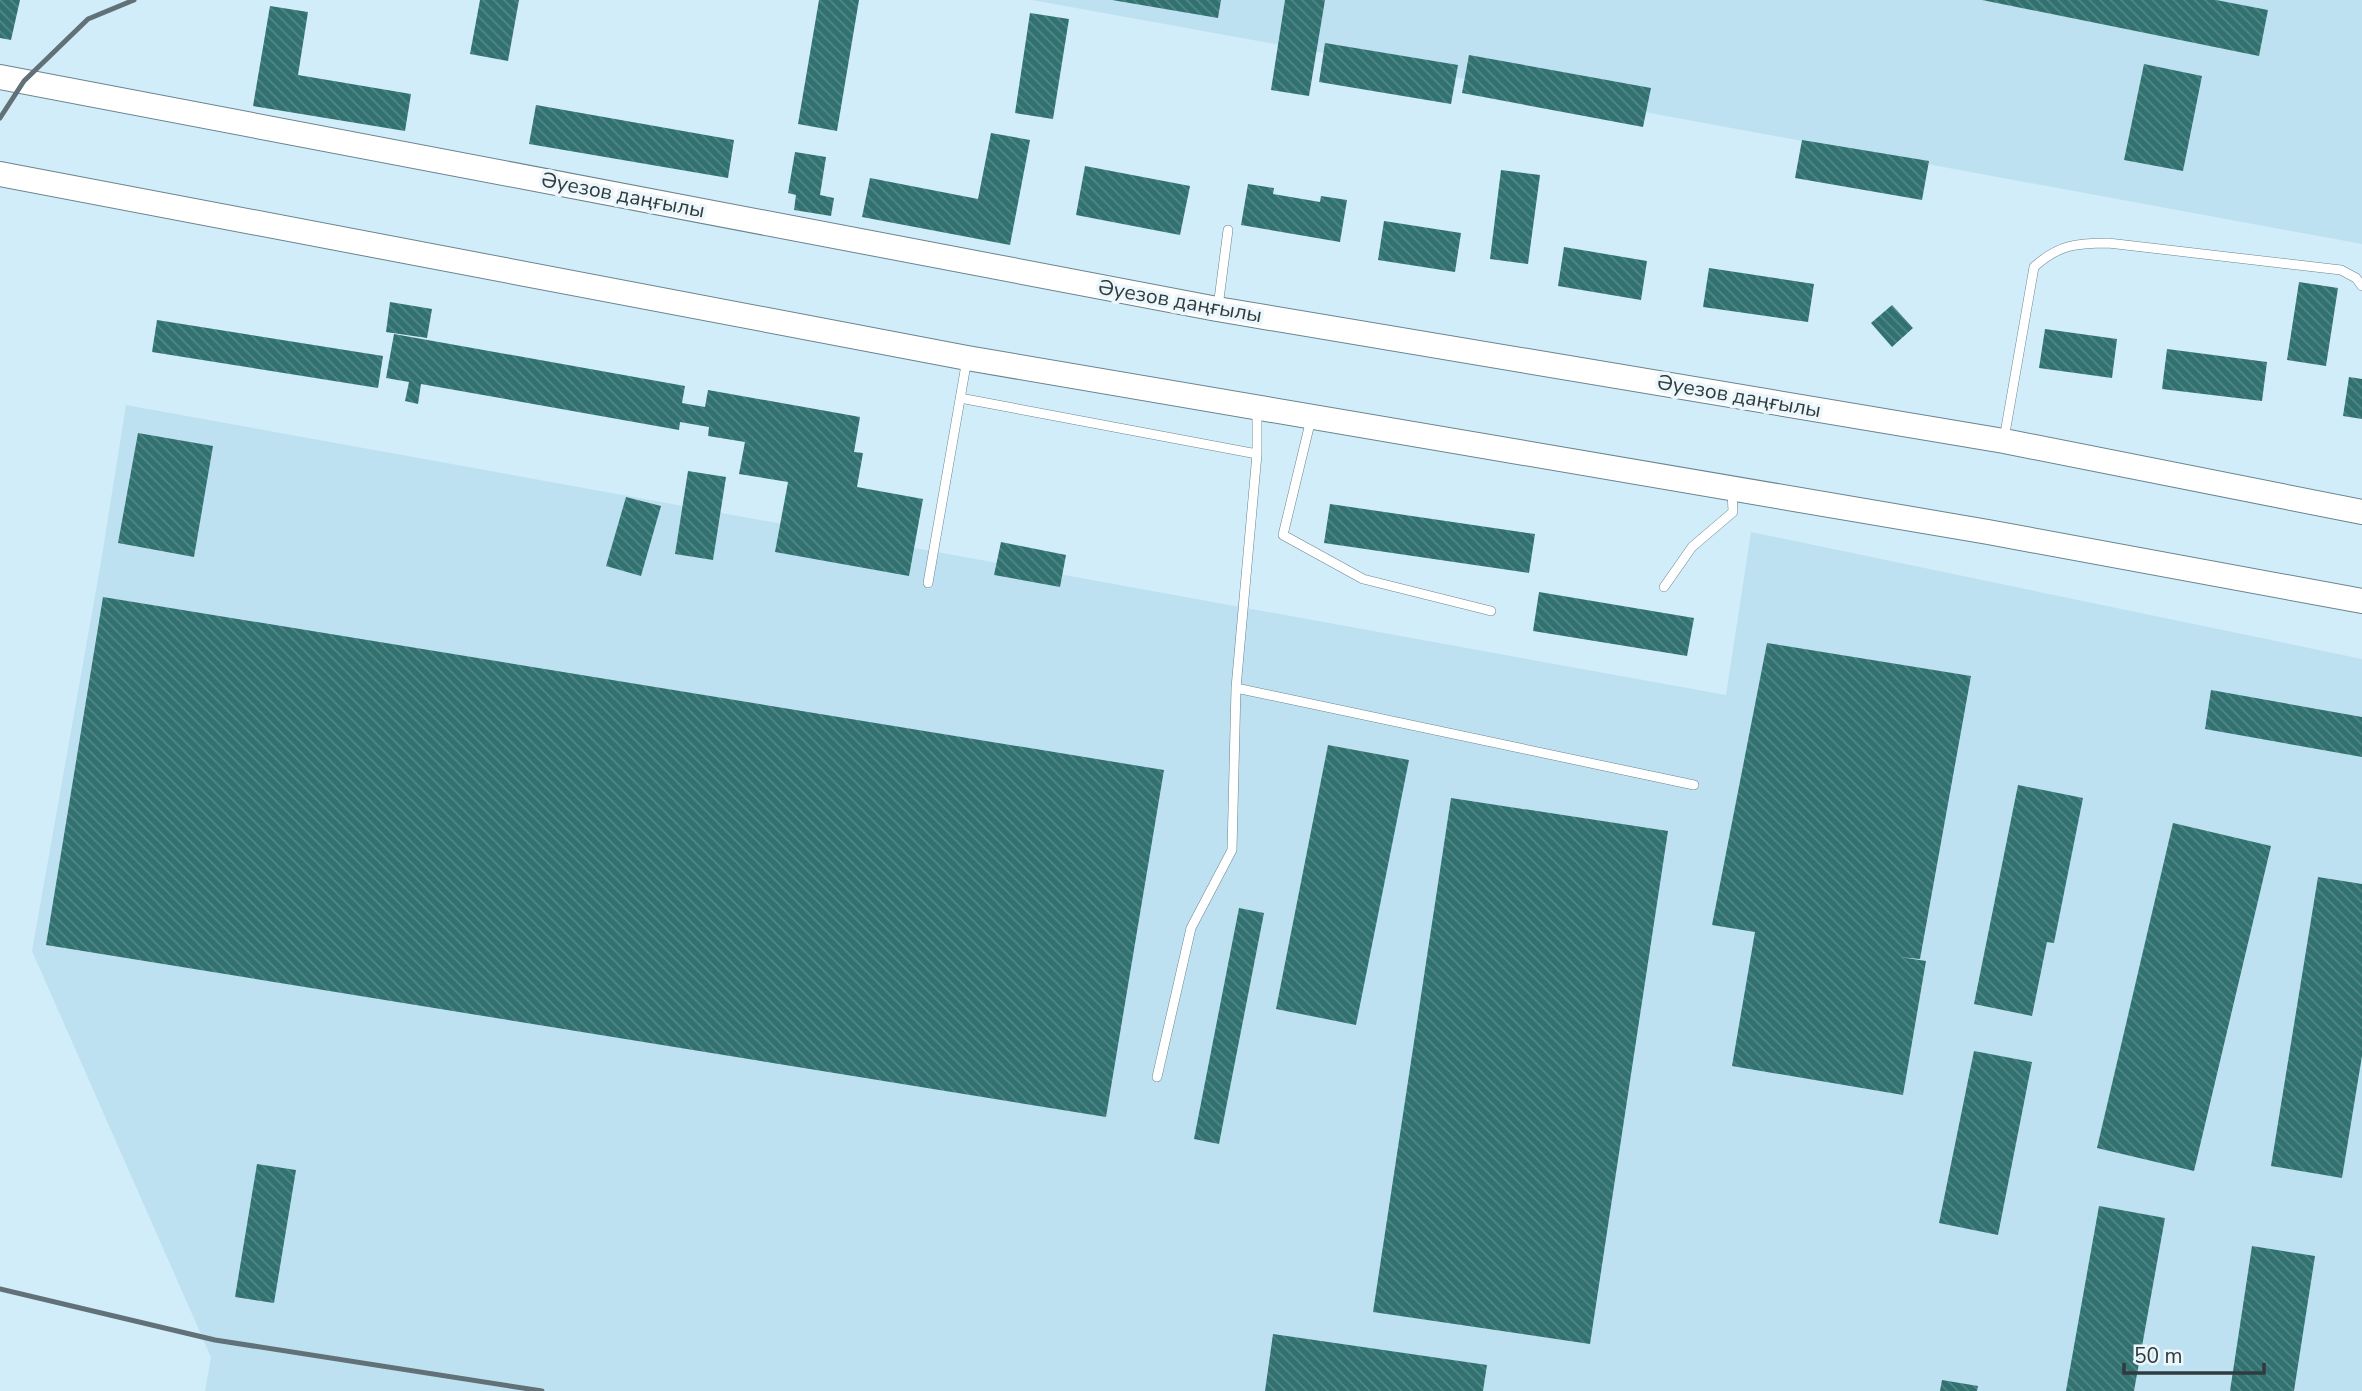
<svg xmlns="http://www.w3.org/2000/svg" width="2362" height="1391" font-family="'Nunito Sans',sans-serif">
<defs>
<pattern id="building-back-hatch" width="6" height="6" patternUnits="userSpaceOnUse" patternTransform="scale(1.75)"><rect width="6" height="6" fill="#317271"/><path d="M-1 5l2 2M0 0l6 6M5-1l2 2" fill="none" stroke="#558686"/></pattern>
</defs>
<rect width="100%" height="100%" fill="#d1edf9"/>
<!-- built -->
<path fill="#bde1f0" d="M1032 0H2362V244L1286 46Z
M126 405 1726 695 1751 532 2362 659V1391H205L211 1357 32 951 101 562Z"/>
<!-- building -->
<path fill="url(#building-back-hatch)" d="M0 0H20L11 40 0 38Z
M480 0H519L508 61 470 54Z
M819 0H859L837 131 798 124Z
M1112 0H1221L1218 18Z
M1285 0H1325L1309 96 1271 90Z
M1982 0H2216L2268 10 2259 56Z
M270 6 308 12 298 75 411 94 405 131 253 106Z
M1030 13 1069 19 1053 119 1015 113Z
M1325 43 1458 65 1451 104 1319 82Z
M1469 55 1651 88 1643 127 1462 93Z
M2144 64 2202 76 2183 171 2124 160Z
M536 105 734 140 728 178 529 144Z
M991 133 1030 140 1010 245 862 217 870 178 978 199Z
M1802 140 1929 161 1922 200 1795 178Z
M795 152 826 157 820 195 834 198 831 216 794 210 796 195 788 193Z
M1085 166 1190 186 1180 235 1076 215Z
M1501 170 1540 175 1528 264 1490 259Z
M1248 184 1274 188 1273 194 1320 202 1321 196 1347 200 1340 242 1241 225Z
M1384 221 1461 233 1455 272 1378 260Z
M1564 247 1647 261 1641 300 1558 286Z
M1709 268 1814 284 1808 322 1703 307Z
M2299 282 2338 288 2326 366 2287 360Z
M390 302 432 309 427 338 386 332Z
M1892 305 1913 328 1892 347 1871 323Z
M157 320 383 356 378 388 152 352Z
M2045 329 2117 339 2112 378 2039 368Z
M394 334 685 386 682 403 705 407 708 390 860 417 854 452 863 453 857 487 923 499 909 576 775 552 788 482 739 474 745 442 708 436 709 427 680 422 679 430 421 384 418 404 405 401 409 382 386 378Z
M2167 349 2267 362 2262 401 2162 389Z
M2349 377 2362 379V419L2343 416Z
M138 433 213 446 194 557 118 543Z
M688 471 726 477 713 560 675 554Z
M626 497 661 506 641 576 606 566Z
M1330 504 1535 534 1529 573 1324 543Z
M1001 542 1066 555 1060 587 994 575Z
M1539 592 1694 618 1687 656 1533 631Z
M103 597 1164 770 1106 1117 46 945Z
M1767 643 1971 676 1920 959 1900 957 1926 961 1903 1095 1732 1066 1755 932 1712 925Z
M2211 690 2362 717V757L2205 729Z
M1328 745 1409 760 1356 1025 1276 1009Z
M2018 785 2083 798 2054 943 2047 942 2032 1016 1974 1004Z
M1451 798 1668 831 1590 1344 1373 1312Z
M2173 823 2271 846 2194 1171 2097 1148Z
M2318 877 2362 884V1056L2342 1178 2271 1166Z
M1239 908 1264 913 1219 1144 1194 1139Z
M1974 1051 2032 1062 1998 1235 1939 1223Z
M257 1164 296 1170 274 1303 235 1297Z
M2099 1206 2165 1218 2134 1391H2066Z
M2252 1246 2315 1256 2294 1391H2230Z
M1273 1334 1487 1365 1483 1391H1265Z
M1942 1380 1978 1386 1977 1391H1940Z"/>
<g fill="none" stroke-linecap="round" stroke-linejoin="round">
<defs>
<path id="service" d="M1218 307 1228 230
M960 398 1257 454
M1311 419 1283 535 1363 579 1491 611
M2004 439 2034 267C2058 245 2076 243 2108 243L2341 270 2356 278 2362 286
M928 583 967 359
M1664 587 1692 547 1733 512 1732 490
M1236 688 1257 454V410
M1157 1077 1191 928 1232 850 1236 688 1694 785"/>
<path id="secondary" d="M0 77 1217 309 2004 441 2362 512
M0 174 967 358 1988 532 2362 601"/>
</defs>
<!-- service casing -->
<use href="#service" stroke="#6a848f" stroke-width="10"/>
<!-- secondary casing -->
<use href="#secondary" stroke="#6a848f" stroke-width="26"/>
<!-- service -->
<use href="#service" stroke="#fff" stroke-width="9"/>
<!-- secondary -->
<use href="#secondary" stroke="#fff" stroke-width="24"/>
<!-- rail -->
<path stroke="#617177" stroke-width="5" d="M0 118 24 81 88 19 134 0
M0 1289 215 1340 542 1391"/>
</g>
<g text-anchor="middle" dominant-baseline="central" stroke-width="7" stroke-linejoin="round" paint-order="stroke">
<!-- street labels -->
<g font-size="21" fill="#303b3f" stroke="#ecf7fc">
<text transform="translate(623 195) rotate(11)">Әуезов даңғылы</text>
<text transform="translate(1180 301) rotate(10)">Әуезов даңғылы</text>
<text transform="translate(1739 396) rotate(10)">Әуезов даңғылы</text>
</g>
</g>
<!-- scale -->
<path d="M2124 1363v10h140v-10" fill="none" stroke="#303b3f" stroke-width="3.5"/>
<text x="2134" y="1363" font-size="21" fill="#303b3f" stroke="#ecf7fc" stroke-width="5" paint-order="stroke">50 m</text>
</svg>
